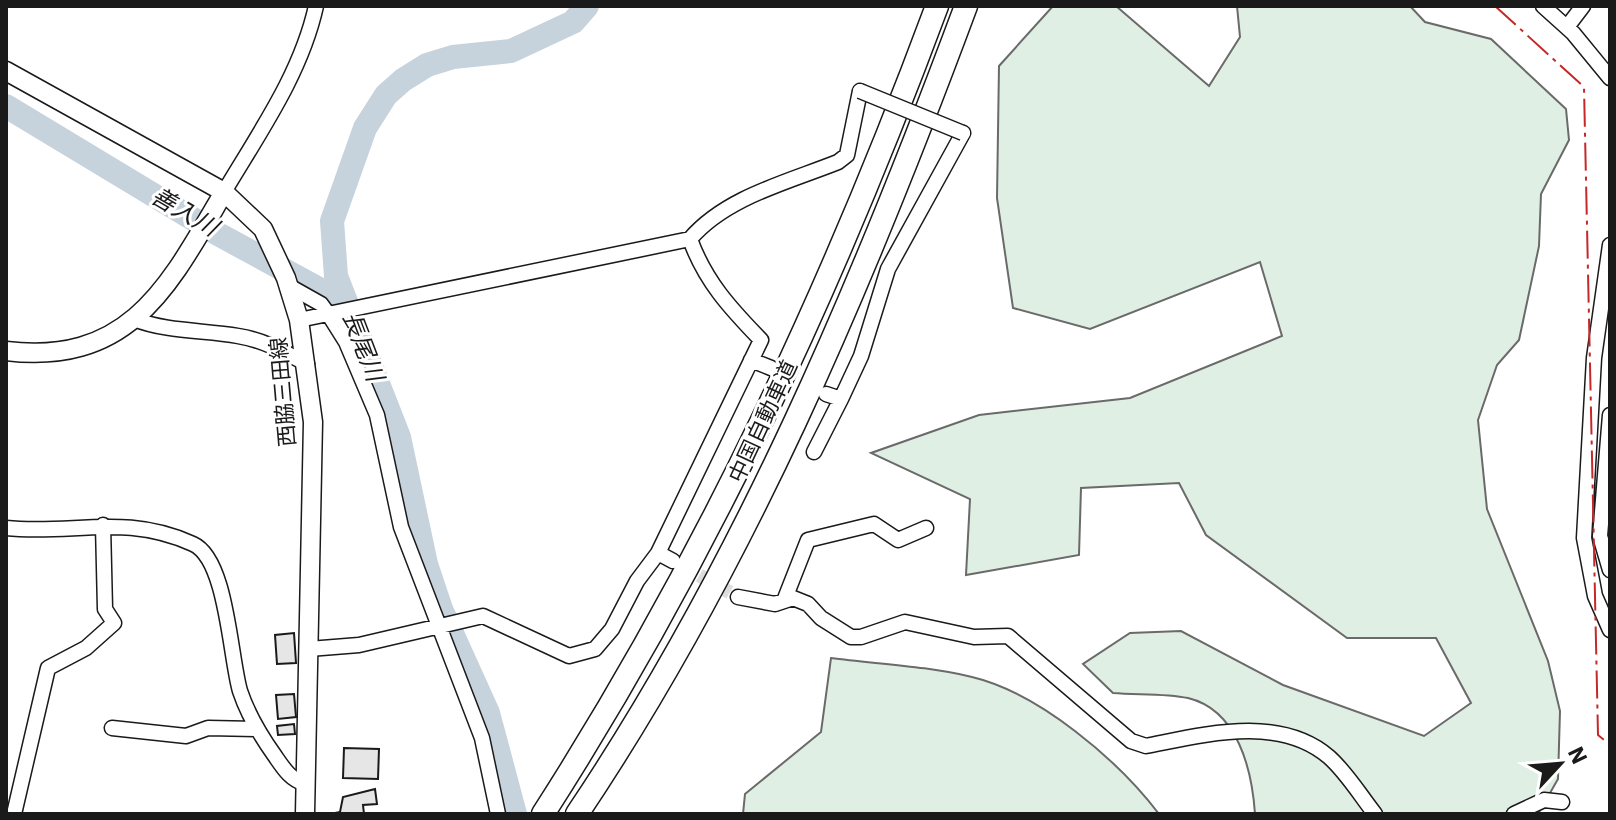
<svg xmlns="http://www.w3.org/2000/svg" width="1616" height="820" font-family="'IBM Plex Sans','Noto Sans JP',sans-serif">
<rect width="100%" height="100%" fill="#fff"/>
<!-- green -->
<path fill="#e0efe3" stroke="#6a6a6a" stroke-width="2" d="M1053 6H1116L1209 86 1240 37 1237 6H1410L1425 22 1491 39 1566 109 1569 140 1541 194 1539 246 1519 340 1497 365 1478 420 1487 509 1548 661 1560 711 1558 779 1538 814H1255C1252 770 1238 710 1188 698 1165 693 1137 695 1113 693L1083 664 1130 633 1181 631 1283 685 1424 736 1471 703 1436 638H1347L1206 535 1179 483 1081 488 1079 555 966 575 970 499 871 453 979 415 1130 398 1282 336 1260 262 1090 329 1013 308 997 198 999 66Z
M831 658C877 664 927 666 972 677 1039 693 1118 760 1159 814H743L745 794 821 732Z"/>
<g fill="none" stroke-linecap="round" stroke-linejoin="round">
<!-- river -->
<path stroke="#c6d2dc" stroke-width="24" d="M6 106 218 234 319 289 347 320
M515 814 488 713 441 609 426 564 399 437 336 276 332 221 365 128 386 95 403 80 427 65 453 57 511 51 573 22 587 6"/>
</g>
<!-- building -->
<path fill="#e6e6e6" stroke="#1a1a1a" stroke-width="2" d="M294 633 296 663 277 664 275 635Z
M294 694 296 717 278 719 276 695Z
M294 724 295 734 278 735 277 726Z
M344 748 379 749 378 779 343 778Z
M375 789 377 804 363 805 364 814H330L340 812 343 797Z"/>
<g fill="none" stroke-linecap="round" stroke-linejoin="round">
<!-- minor-tunnel -->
<path stroke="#ddd" stroke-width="14" stroke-dasharray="14 7" stroke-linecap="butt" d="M681 565 738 597"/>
<defs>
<path id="minor" d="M1543 6 1573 33 1610 78
M1567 27 1583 6
M224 192C259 133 301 74 316 6
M1610 245 1594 358 1584 538 1595 596 1610 630
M289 286 321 304 329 315 346 342 377 415 401 527 482 738 498 814
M134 319C167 332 204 330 238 336 264 340 284 352 307 364
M299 320 690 239
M751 360 771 368
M826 394 841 399 861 356 888 269 963 133
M1610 415 1600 536 1610 570
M814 452 841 399
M6 528C73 535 125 513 193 544 227 559 230 657 240 691 248 715 260 735 275 756 284 769 290 779 305 784
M658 553 673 561
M738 597 775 604 793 598 808 604 821 618 851 637H861L905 622 974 637 1008 636 1131 741 1146 746C1203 735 1279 714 1329 757 1347 773 1360 795 1375 814
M784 601 808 540 874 524 898 540 926 528
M309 649 359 645 483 616 569 656 595 649 612 629 637 581 658 553 761 340C730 308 705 281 690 239 726 197 788 182 838 162L847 155 860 91
M112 728 186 736 208 728 256 729
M14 814 48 668 86 648 114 623 105 609 103 525
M1514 814 1544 800 1562 802"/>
<path id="major" d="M6 71 224 192 263 229 286 278 299 320 313 422 305 814
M6 351C131 366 170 284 224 192"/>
<path id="highway" d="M543 814C706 560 832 289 937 6
M577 814C744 565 862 286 966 6"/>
</defs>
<!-- minor casing -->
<use href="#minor" stroke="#1a1a1a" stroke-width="17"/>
<!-- major casing -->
<use href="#major" stroke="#1a1a1a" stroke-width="21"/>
<!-- highway casing -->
<use href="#highway" stroke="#1a1a1a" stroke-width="25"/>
<!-- minor -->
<use href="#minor" stroke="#fff" stroke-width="14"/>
<!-- major -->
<use href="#major" stroke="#fff" stroke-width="18"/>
<!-- highway -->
<use href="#highway" stroke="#fff" stroke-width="22"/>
<defs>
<path id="minor-bridge" d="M860 91 963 133"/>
</defs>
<!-- minor-bridge casing -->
<use href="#minor-bridge" stroke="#1a1a1a" stroke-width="17" stroke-linecap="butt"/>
<!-- minor-bridge -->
<use href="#minor-bridge" stroke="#fff" stroke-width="14"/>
<!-- power -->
<path stroke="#c62828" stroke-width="2" stroke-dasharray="28 6 4 6" stroke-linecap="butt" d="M1495 6 1584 87 1598 735 1610 745"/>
</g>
<g text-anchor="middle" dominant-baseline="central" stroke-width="6" stroke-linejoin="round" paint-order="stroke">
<!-- street labels -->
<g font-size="22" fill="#1a1a1a" stroke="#fff">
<text transform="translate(282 392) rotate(-95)">西脇三田線</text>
<text transform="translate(762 421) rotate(-65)">中国自動車道</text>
</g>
<!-- water labels -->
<g font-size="24" font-style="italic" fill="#1a1a1a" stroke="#fff">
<text transform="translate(185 211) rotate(30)">善入川</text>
<text transform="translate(364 346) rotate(69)">長尾川</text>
</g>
</g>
<!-- border -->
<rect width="1616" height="820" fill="none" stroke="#1a1a1a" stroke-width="16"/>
<!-- north arrow -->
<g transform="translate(1560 764) rotate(64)" stroke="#ffffff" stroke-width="6" paint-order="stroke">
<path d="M0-6L14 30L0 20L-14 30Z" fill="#1a1a1a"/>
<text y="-12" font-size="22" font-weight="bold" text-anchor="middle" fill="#1a1a1a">N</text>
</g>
</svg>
